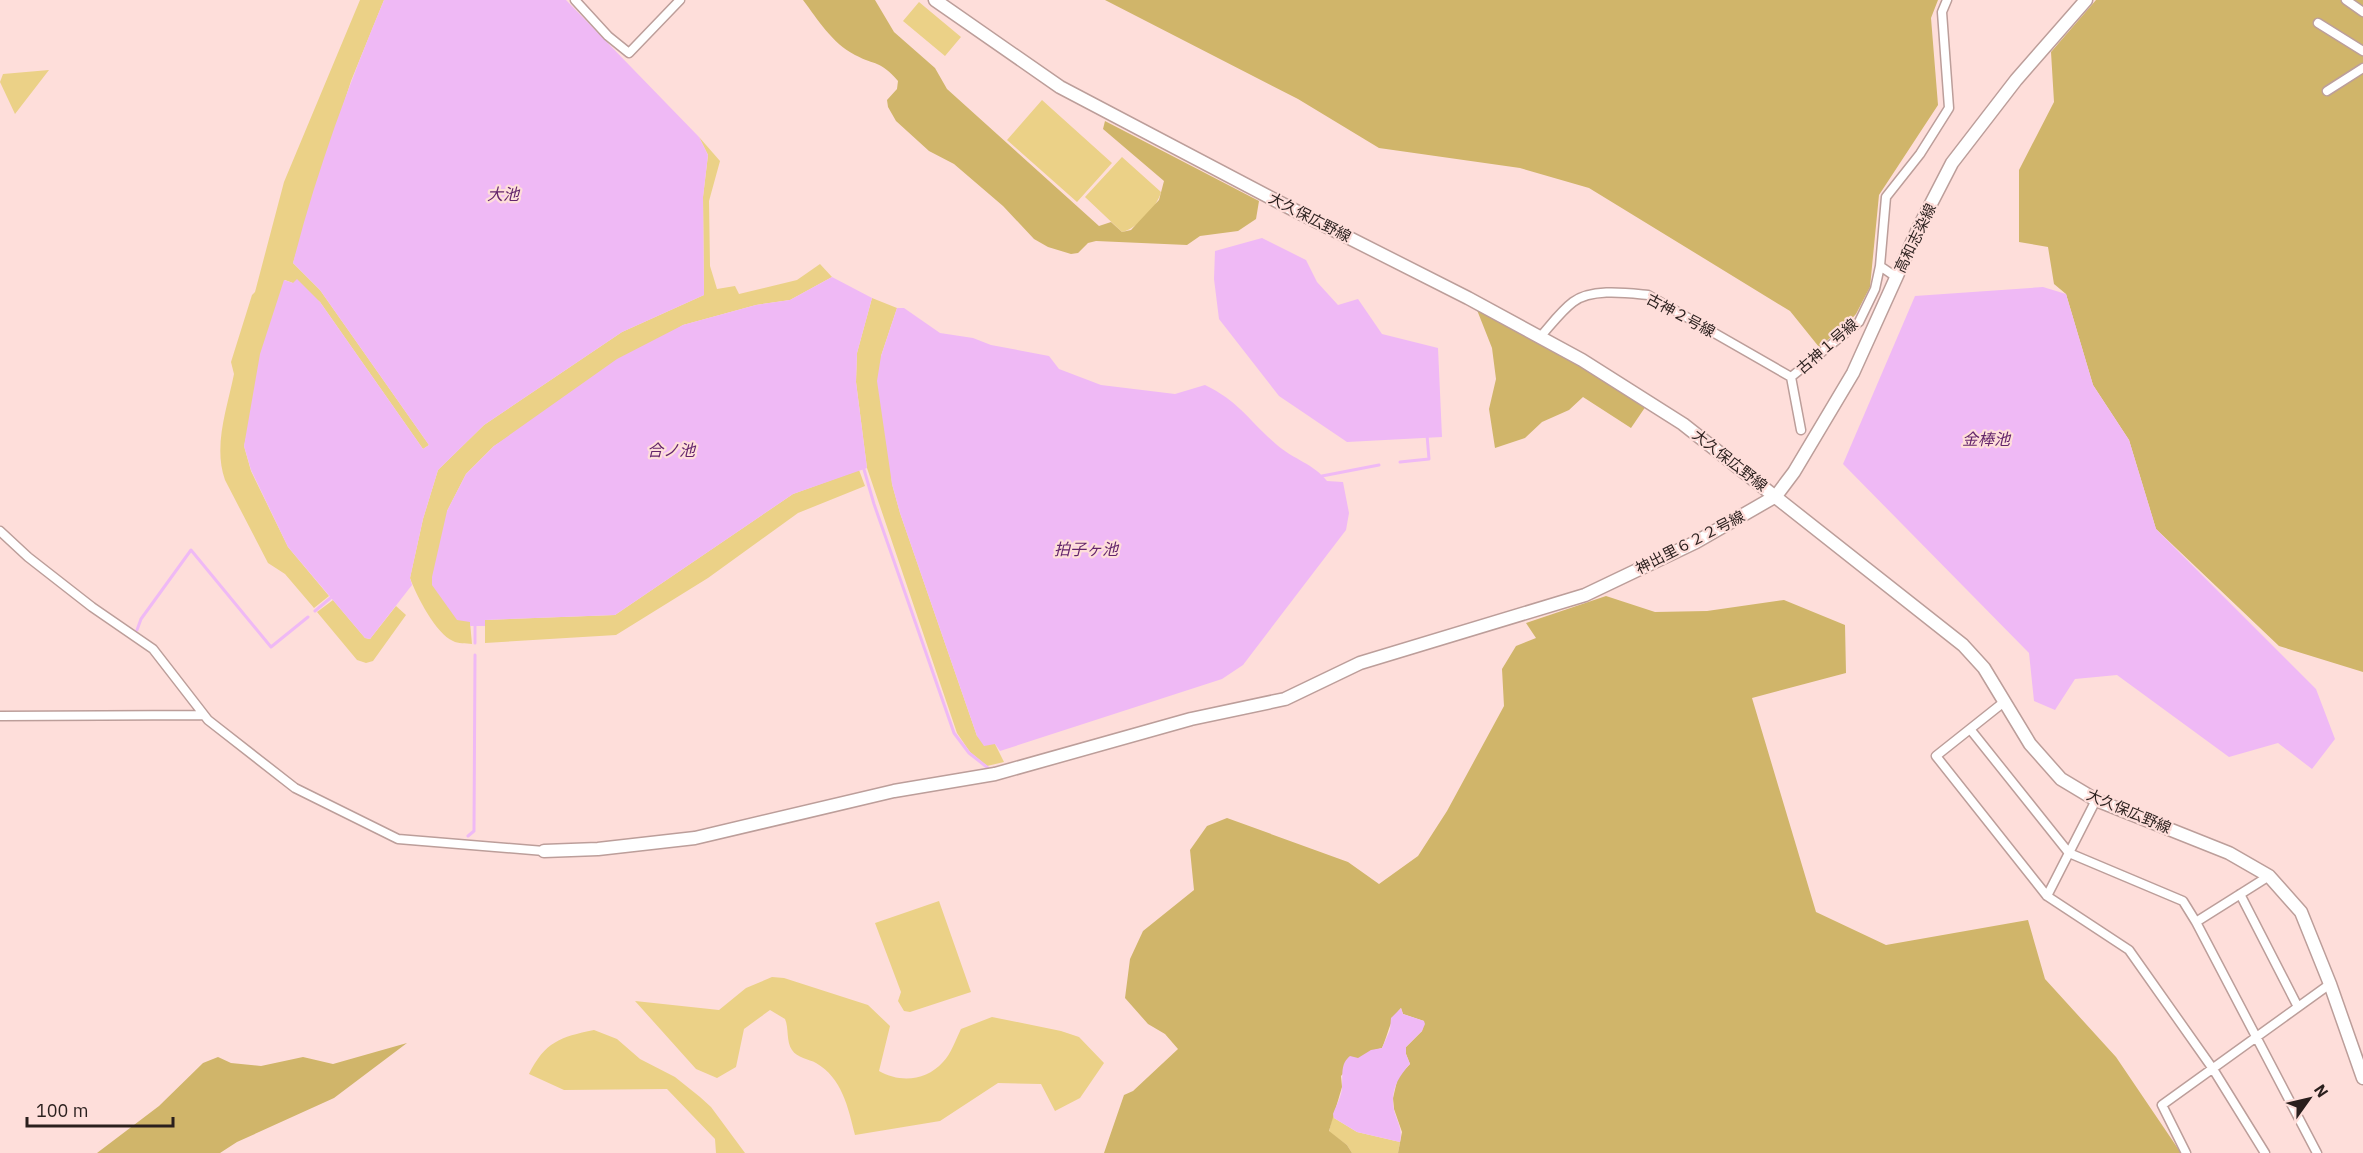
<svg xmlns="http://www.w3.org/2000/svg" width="2363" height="1153" font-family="'IBM Plex Sans','Noto Sans JP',sans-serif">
<rect width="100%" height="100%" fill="#fededa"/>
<!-- green -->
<path fill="#ebd187" d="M360 0H384L351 81 293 263 320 290 429 445 423 449 320 302 293 283 285 280 244 446 251 471 288 547 329 596 314 608 285 574 268 563 225 480C213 446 227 409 234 374L231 362 252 295 255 292 284 182Z
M919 2 961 37 945 56 903 21Z
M49 70 15 114 0 82 3 74Z
M1042 100 1112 163 1077 202 1007 140Z
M699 137 720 161 709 201 710 266 717 289 735 286 739 294 797 280 820 264 832 277 790 300 756 305 683 325 494 446 466 474 447 511 470 622 472 644C466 643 458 644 453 641 436 634 416 595 410 578L423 519 438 470 484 425 622 332 704 295 703 197 708 155Z
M1122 157 1161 192C1157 207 1137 229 1122 232L1085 197Z
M872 298 897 308 881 356 892 484 900 513 977 736 995 744 1004 762 987 766 970 752 957 733 867 468 856 382 857 353Z
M859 470 865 486 798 513 708 578 616 635 485 643V620L615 615 793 494Z
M333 600 365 638 370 639 396 606 406 615 373 661 366 663 357 660 317 612Z
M939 901 971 992 910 1012 904 1011 898 1001 901 992 875 923Z
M772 977 784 978 868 1005 890 1026 879 1071C900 1083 926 1081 943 1062 951 1054 956 1039 961 1029L992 1017 1061 1031 1079 1037 1104 1063 1080 1098 1055 1111 1041 1084 998 1083 940 1121 855 1135C848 1107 842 1078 816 1063 809 1059 797 1058 792 1050 786 1042 789 1028 785 1019L770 1010 744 1029 736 1067 717 1078 696 1069 635 1001 719 1010 746 988Z
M594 1030 617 1039 640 1059 675 1077 700 1097 711 1107 745 1153H716L715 1139 667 1089 564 1090 529 1074C545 1042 560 1037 594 1030Z
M1333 1114 1334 1118 1357 1132 1400 1142 1398 1153H1352L1347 1145 1329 1132Z"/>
<!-- forest -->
<path fill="#d0b56a" d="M803 0H875L894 32 935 68 947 89 1099 226 1111 222 1122 232 1131 230 1159 200 1164 181 1103 129 1105 121 1259 201 1256 219 1238 231 1200 236 1187 245 1096 241 1088 243 1078 253 1071 254 1048 247 1034 239 1003 206 954 164 929 151 896 121 888 107 887 100 897 89 898 81C880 60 876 66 855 55 832 43 818 20 803 0Z
M1105 0H1938L1931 18 1938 105 1879 195 1870 287 1856 314 1847 324 1819 347 1790 311 1589 188 1520 168 1379 148 1298 99Z
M2096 0H2363V672L2279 646 2156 529 2129 440 2093 385 2066 294 2054 284 2048 247 2019 242V170L2054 102 2051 52Z
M1477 310 1557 352 1646 406 1631 428 1583 397 1569 410 1542 422 1525 438 1495 448 1489 409 1496 379 1492 348Z
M1606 596 1655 612 1707 611 1784 600 1845 625 1846 673 1752 698 1816 912 1886 945 2028 920 2045 979 2116 1057 2181 1153H1398L1402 1132 1394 1109 1393 1098 1398 1077 1410 1064 1406 1054V1047L1422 1031 1424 1021 1403 1014 1401 1008C1389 1021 1389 1032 1382 1048 1364 1052 1354 1062 1341 1076L1342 1087 1329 1131 1347 1145 1352 1153H1104L1124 1095 1133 1091 1178 1049 1165 1034 1148 1024 1125 998 1130 959 1143 931 1194 890 1190 850 1207 826 1227 818 1348 862 1379 884 1418 856 1447 811 1504 706 1502 669 1516 646 1536 638 1526 623Z
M407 1043 334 1098 237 1142 220 1153H97L159 1106 203 1063 218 1057 231 1063 261 1066 303 1057 333 1064Z"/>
<!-- water -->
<path fill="#efb9f5" d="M384 0H566L699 137 708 155 703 197 704 295 622 332 484 425 438 470 423 519 410 578 412 585 370 639 365 638 288 547 251 470 244 446 260 354 284 280 293 283 297 279 320 302 423 449 429 445 320 290 293 263C316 173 348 86 384 0Z
M1262 238 1306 260 1317 282 1338 305 1358 299 1382 334 1438 348 1442 437 1347 442 1279 396 1219 319 1214 279 1215 251Z
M832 277 872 298 857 353 856 382 867 468 793 494 615 615 485 620V626H470V622L457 620 432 585V577L447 511 466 474 494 446 617 359 683 325 756 305 790 300Z
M2043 287 2066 294 2093 385 2129 440 2156 529 2316 689 2335 739 2312 769 2278 743 2229 757 2117 675 2075 679 2055 710 2034 701 2029 653 1843 464 1915 296Z
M897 308H904L940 333 973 338 991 345 1049 356 1059 369 1101 385 1175 394 1205 385C1240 402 1249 421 1277 445 1293 459 1314 464 1327 481L1343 482 1349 513 1346 530 1243 665 1222 679 1000 751 995 744 984 746 977 736 900 513 892 484 877 381 881 356Z
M1401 1008 1403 1014 1424 1021 1425 1024 1422 1031 1406 1047V1054L1410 1064C1398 1077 1390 1091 1394 1110 1397 1122 1403 1129 1400 1142L1357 1132 1334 1118 1333 1114C1336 1106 1342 1095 1342 1087 1343 1075 1340 1064 1350 1056L1358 1058 1371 1050 1382 1048 1390 1030 1391 1018Z"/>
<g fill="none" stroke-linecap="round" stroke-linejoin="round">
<!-- stream -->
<path stroke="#efb9f5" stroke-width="3" d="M1400 462 1429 459 1427 435
M863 466 874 504 954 733 969 753 988 768
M1322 476 1379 465
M315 611 334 595
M137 630 141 619 191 550 271 647 308 617
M475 643V623
M468 836 474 831 475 655"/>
<defs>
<path id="street" d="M575 0 608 36 629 53 680 0
M2346 0 2363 12
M2318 23 2363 51
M2327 91 2363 68
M1896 277 1880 266 1886 197 1920 154 1949 108 1942 12 1947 0
M1540 337C1550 326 1561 311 1573 302 1592 288 1627 293 1648 295L1791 377
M1801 430 1791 377 1859 322 1875 289 1880 266
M0 531 28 557 92 607 153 649 208 720 295 788 398 839 544 851
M2004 702 1936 756 2047 896 2129 950 2213 1069 2265 1153
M0 716 204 715
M1970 729 2069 853 2183 901 2196 922 2317 1153
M2240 894 2298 1007
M2047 896 2096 800
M2196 922 2269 876
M2186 1153 2162 1105 2330 984"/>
<path id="secondary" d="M935 0 1060 87 1292 209 1468 298 1582 360 1683 424 1963 645 1984 668 2030 744 2061 779 2096 800 2229 853 2269 876 2301 912 2330 984 2363 1078
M544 851 598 849 695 838 894 791 995 774 1191 719 1285 699 1360 663 1585 595 1696 542 1776 496 1794 472 1853 373 1919 227 1952 163 2016 80 2086 0"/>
</defs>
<!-- street casing -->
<use href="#street" stroke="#bc9e9a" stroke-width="11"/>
<!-- secondary casing -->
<use href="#secondary" stroke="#bc9e9a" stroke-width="15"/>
<!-- street -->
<use href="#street" stroke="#fff" stroke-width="8"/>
<!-- secondary -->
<use href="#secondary" stroke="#fff" stroke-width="12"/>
</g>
<g text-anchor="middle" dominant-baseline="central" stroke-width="4.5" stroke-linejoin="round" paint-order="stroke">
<!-- street labels -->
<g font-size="15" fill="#2a1f1d" stroke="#fededa">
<text transform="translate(1310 217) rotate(27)">大久保広野線</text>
<text transform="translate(1915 238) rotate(-64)">高和志染線</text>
<text transform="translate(1681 315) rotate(28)">古神２号線</text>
<text transform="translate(1827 346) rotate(-41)">古神１号線</text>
<text transform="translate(1730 460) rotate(38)">大久保広野線</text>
<text transform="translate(1690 542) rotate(-27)">神出里６２２号線</text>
<text transform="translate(2129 811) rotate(23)">大久保広野線</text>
</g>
<!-- water labels -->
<g font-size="16" font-style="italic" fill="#64256b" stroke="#fededa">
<text x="503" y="194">大池</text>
<text x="1986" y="439">金棒池</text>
<text x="671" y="450">合ノ池</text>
<text x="1086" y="549">拍子ヶ池</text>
</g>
</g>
<!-- north arrow -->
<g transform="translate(2309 1099) rotate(56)" stroke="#fededa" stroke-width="4.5" paint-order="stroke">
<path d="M0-4.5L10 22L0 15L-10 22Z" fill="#2a1f1d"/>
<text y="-9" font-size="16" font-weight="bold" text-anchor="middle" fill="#2a1f1d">N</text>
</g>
<!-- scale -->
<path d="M27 1117v9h146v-9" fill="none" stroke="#2a1f1d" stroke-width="3"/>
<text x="36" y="1117" font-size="18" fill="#2a1f1d" stroke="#fededa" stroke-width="4.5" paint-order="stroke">100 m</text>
</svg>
